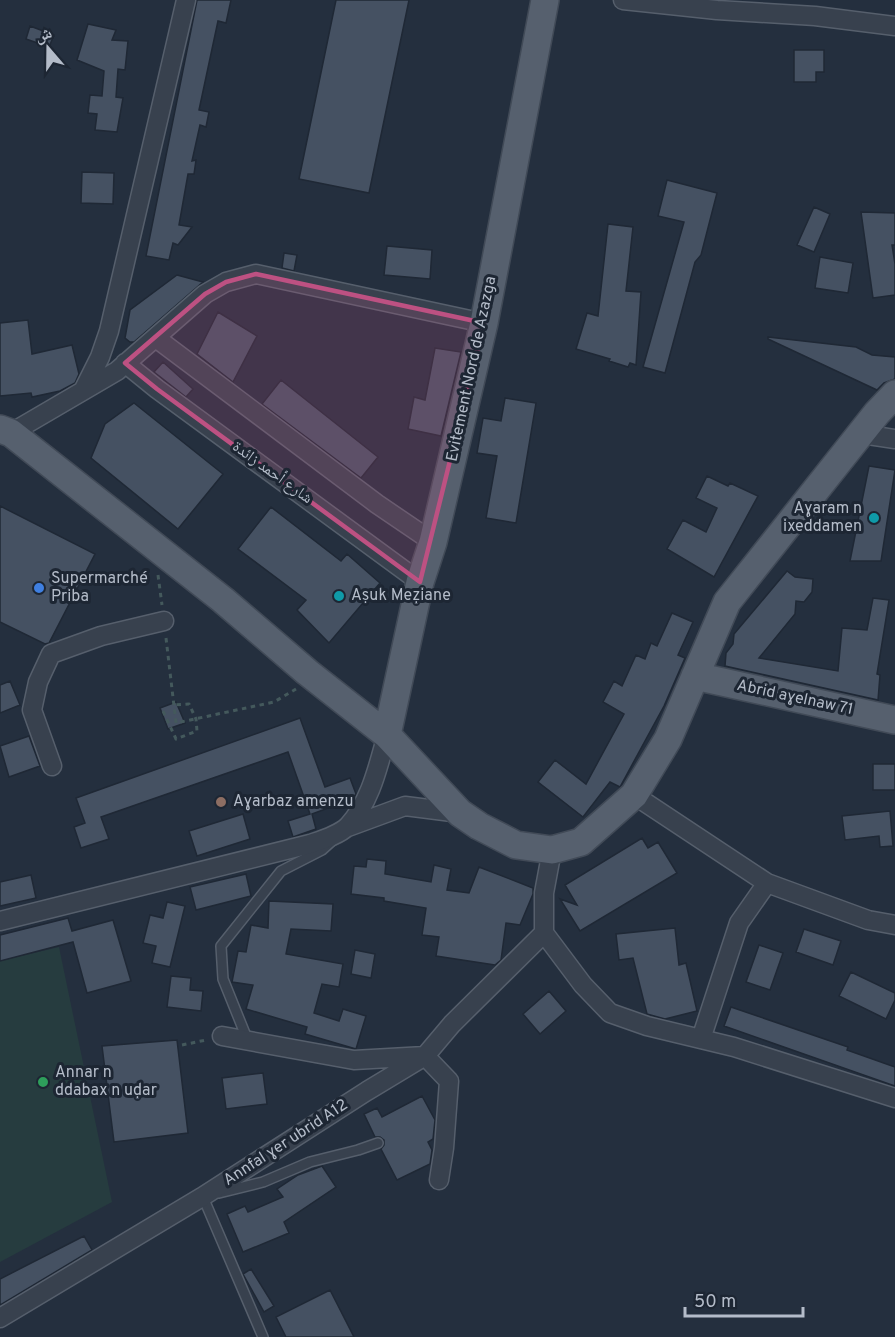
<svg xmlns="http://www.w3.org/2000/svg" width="895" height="1337" font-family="Overpass,'Noto Naskh Arabic',sans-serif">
<rect width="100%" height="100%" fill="#242f3e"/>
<!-- green -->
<path fill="#263c3f" d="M59 947 112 1202 0 1262V961Z"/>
<!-- building -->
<path fill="#455162" stroke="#1f2835" stroke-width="1.5" d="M197 0H231L226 23 218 21 199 110 209 112 206 127 200 125 192 161 196 160 194 174H188L179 225 192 227 178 245 173 243 169 260 146 256Z
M336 0H409L369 193 299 179Z
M88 24 116 30 112 40 128 41 125 70 118 69 116 97 123 98 117 132 95 130 97 114 88 113 90 95 102 96 104 71 77 60Z
M30 26 54 35 49 47 26 39Z
M794 50H824V72H816V82H794Z
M82 172 114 173 113 204 81 203Z
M667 180 717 193 701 255 695 262 665 373 643 367 684 222 658 216Z
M814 207 830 214 814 252 797 245Z
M861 212 895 213V245H892L895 264V295L873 298Z
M608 224 633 227 626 291 641 292 636 365 630 363 628 367 609 361 610 359 576 349 587 313 598 316Z
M387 246 432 250 430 279 384 275Z
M284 253 297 255 294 271 282 268Z
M820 257 853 263 848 293 815 288Z
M177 275 203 282 134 342H130L125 338 130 310Z
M218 312 257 336 233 382 197 354Z
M28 320 32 354 72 345 79 374 75 383 60 391 32 397 31 393 0 396V323Z
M768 337 856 347 872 355 895 357V379L884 383 877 390 768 339Z
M435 348 461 352 441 436 408 429 414 397 425 400Z
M163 362 193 389 186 397 154 372Z
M281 380 378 457 361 478 262 404Z
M505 398 536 403 516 523 486 518 497 456 477 453 483 418 501 421Z
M134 403 223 474 178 529 91 458 105 424Z
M869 466 895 470 881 561H850Z
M707 476 728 486 730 483 758 496 714 577 667 549 683 520 706 532 717 508 696 498Z
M0 506 95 554 49 643 45 644 0 622Z
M271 507 341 561 347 554 380 583 329 643 297 610 306 600 238 549Z
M787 571 795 577 813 579 812 592 804 602 796 601 795 614 759 658 838 671 842 628 867 630 873 598 889 600 877 674 880 675 878 700 725 666 726 653 733 644 734 634Z
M672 613 693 622 678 655 685 658 664 706 620 787 610 782 583 817 538 782 555 760 586 784 624 714 603 702 614 681 622 686 636 655 645 659 651 643 657 646Z
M10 681 20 705 0 713V685Z
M176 702 185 723 168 729 160 708Z
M300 718 325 787 350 778 356 794 353 799 312 814 316 829 293 837 288 821 310 814 288 752 101 817 109 839 81 848 74 827 85 823 76 798Z
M29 736 40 766 9 777 0 746Z
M873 764H895V790H873Z
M890 811 893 846 880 847 879 836 845 840 842 816Z
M243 814 250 839 197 856 189 831Z
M642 838 648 848 658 842 677 873 580 931 560 899 577 905 565 885Z
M367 859 386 861 385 874 431 882 434 865 451 869 447 890 469 893 479 867 533 888V894L520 925 506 923 501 960 495 965 436 956 439 937 422 935 426 908 384 901V898L351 894 354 866 366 867Z
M246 874 251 896 196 910 190 887Z
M31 875 36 898 0 906V882Z
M269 901 333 904 331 931 291 929 286 954 343 964 339 987 322 984 314 1013 339 1021 343 1009 366 1016 356 1049 305 1034 307 1027 246 1009 253 985 232 982 238 951 246 952 251 925 268 928Z
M167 902 185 906 170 967 152 963 156 946 143 943 150 915 163 918Z
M68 918 72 931 113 920 131 981 87 993 73 942 0 961V935Z
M675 928 679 965 686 963 697 1011 665 1019 647 1014 633 958 619 960 616 934Z
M804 929 841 941 833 965 796 952Z
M759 945 783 953 770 990 746 982Z
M355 950 375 954 371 978 351 974Z
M851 972 895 993V1000L886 1019 839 996Z
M171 976 191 978 190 990 203 991 201 1011 167 1007Z
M549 991 566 1011 540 1034 523 1014Z
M731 1007 848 1047 847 1050 895 1067V1086L724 1026Z
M177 1040 188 1133 114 1142 102 1046Z
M263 1073 267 1104 226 1109 222 1078Z
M422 1096 435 1120 433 1139 428 1142 432 1150 430 1164 397 1180 381 1149 384 1145V1140L380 1137H375L364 1114 377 1108 382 1117Z
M322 1166 336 1187 284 1222 289 1233 243 1252 227 1214 245 1206 248 1212 283 1197 277 1189 298 1175Z
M84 1236 92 1250 0 1305V1279Z
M251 1269 274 1306 264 1312 243 1274Z
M330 1290 354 1337H286L276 1317Z"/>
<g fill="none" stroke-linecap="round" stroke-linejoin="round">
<defs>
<path id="service" d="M248 1041 223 979 221 946 281 871 322 850 332 841
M219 1193 263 1182 310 1162 358 1150 378 1143
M203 1197 263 1337"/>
<path id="minor" d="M623 0 717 10 815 16 895 26
M156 338 377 504 433 542
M125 363 157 389 420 582
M83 391 100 357 109 331 186 0
M11 433 117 371 205 294 226 282 256 274 484 323
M862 434 895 439
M52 766 32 710 38 682 51 654 101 636 164 621
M634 795 767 883 868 920 895 925
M348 827 405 806 460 813
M552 850 544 893V933L583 985 610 1013 647 1026 734 1047 895 1098
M0 921 310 844C322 840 339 835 348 826 371 801 378 766 387 735
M222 1036 354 1060 425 1056 449 1081 444 1148 439 1180
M701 1039 739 923 767 883
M0 1318 202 1197 367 1091 425 1056 452 1024 544 933"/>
<path id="primary" d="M0 429 11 433 223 600 307 672 387 735 460 813 479 826 516 845 552 850 581 842 634 795 668 739 727 602 877 413 895 394
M695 676 895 720
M387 735 420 582 433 542 484 323 545 0"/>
</defs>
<!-- service casing -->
<use href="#service" stroke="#565f6c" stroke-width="12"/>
<!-- minor casing -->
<use href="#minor" stroke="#565f6c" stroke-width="21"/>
<!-- primary casing -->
<use href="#primary" stroke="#414a57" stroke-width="30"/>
<!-- path -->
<path stroke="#44595c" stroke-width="3" stroke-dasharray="4.5 4.5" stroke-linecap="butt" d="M158 575 162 605
M166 638 176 723 274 702 296 689
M163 711 176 739 197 731 196 719 189 704 174 705
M182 1045 206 1040"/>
<!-- service -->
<use href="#service" stroke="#38414e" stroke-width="9"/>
<!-- minor -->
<use href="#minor" stroke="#38414e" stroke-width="18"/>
<!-- primary -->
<use href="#primary" stroke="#56606e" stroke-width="27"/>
</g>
<!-- marked area -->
<path fill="#bd5182" fill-opacity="0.2" stroke="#bd5182" stroke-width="4.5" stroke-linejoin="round" d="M256 274 484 323 420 582 157 389 125 363 205 294 226 282Z"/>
<!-- markers -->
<g fill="#0f9aa8" stroke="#1d2633" stroke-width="2">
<circle cx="874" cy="518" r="6"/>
<circle cx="339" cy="596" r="6"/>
</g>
<circle fill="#3f7fe0" stroke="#1d2633" stroke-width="2" cx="39" cy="588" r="6"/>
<circle fill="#8d6e63" stroke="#1d2633" stroke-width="2" cx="221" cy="802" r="6"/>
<circle fill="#2e9e5b" stroke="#1d2633" stroke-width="2" cx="43" cy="1082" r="6"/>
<g text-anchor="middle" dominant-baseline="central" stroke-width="6" stroke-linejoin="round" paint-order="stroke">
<!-- street labels -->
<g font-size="16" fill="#b4bcc9" stroke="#1d2633">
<text transform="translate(472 369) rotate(-78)">Evitement Nord de Azazga</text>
<text transform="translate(272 473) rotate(36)">شارع أحمد زائدة</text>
<text transform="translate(795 698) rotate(12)">Abrid aɣelnaw 71</text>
<text transform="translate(286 1143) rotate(-33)">Annfal ɣer ubrid A12</text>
</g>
<!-- poi labels -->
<g font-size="16" fill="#b4bcc9" stroke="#1d2633" text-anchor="start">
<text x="862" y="509" text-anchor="end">Aɣaram n<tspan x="862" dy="18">ixeddamen</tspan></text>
<text x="51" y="579">Supermarché<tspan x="51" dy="18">Priba</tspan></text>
<text x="351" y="596">Aṣuk Meẓiane</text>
<text x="233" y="802">Aɣarbaz amenzu</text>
<text x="55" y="1073">Annar n<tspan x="55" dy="18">ddabax n uḍar</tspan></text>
</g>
</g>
<!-- north arrow -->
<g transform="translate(48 48) rotate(340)" stroke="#1d2633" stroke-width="4.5" paint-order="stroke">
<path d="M0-4.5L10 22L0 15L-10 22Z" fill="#b4bcc9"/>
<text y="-9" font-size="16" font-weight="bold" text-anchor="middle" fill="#b4bcc9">ش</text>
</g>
<!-- scale -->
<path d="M685 1307v9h118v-9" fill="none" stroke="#b4bcc9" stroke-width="3"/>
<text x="694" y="1307" font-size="18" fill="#b4bcc9" stroke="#1d2633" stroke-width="4.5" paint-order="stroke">50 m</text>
</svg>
